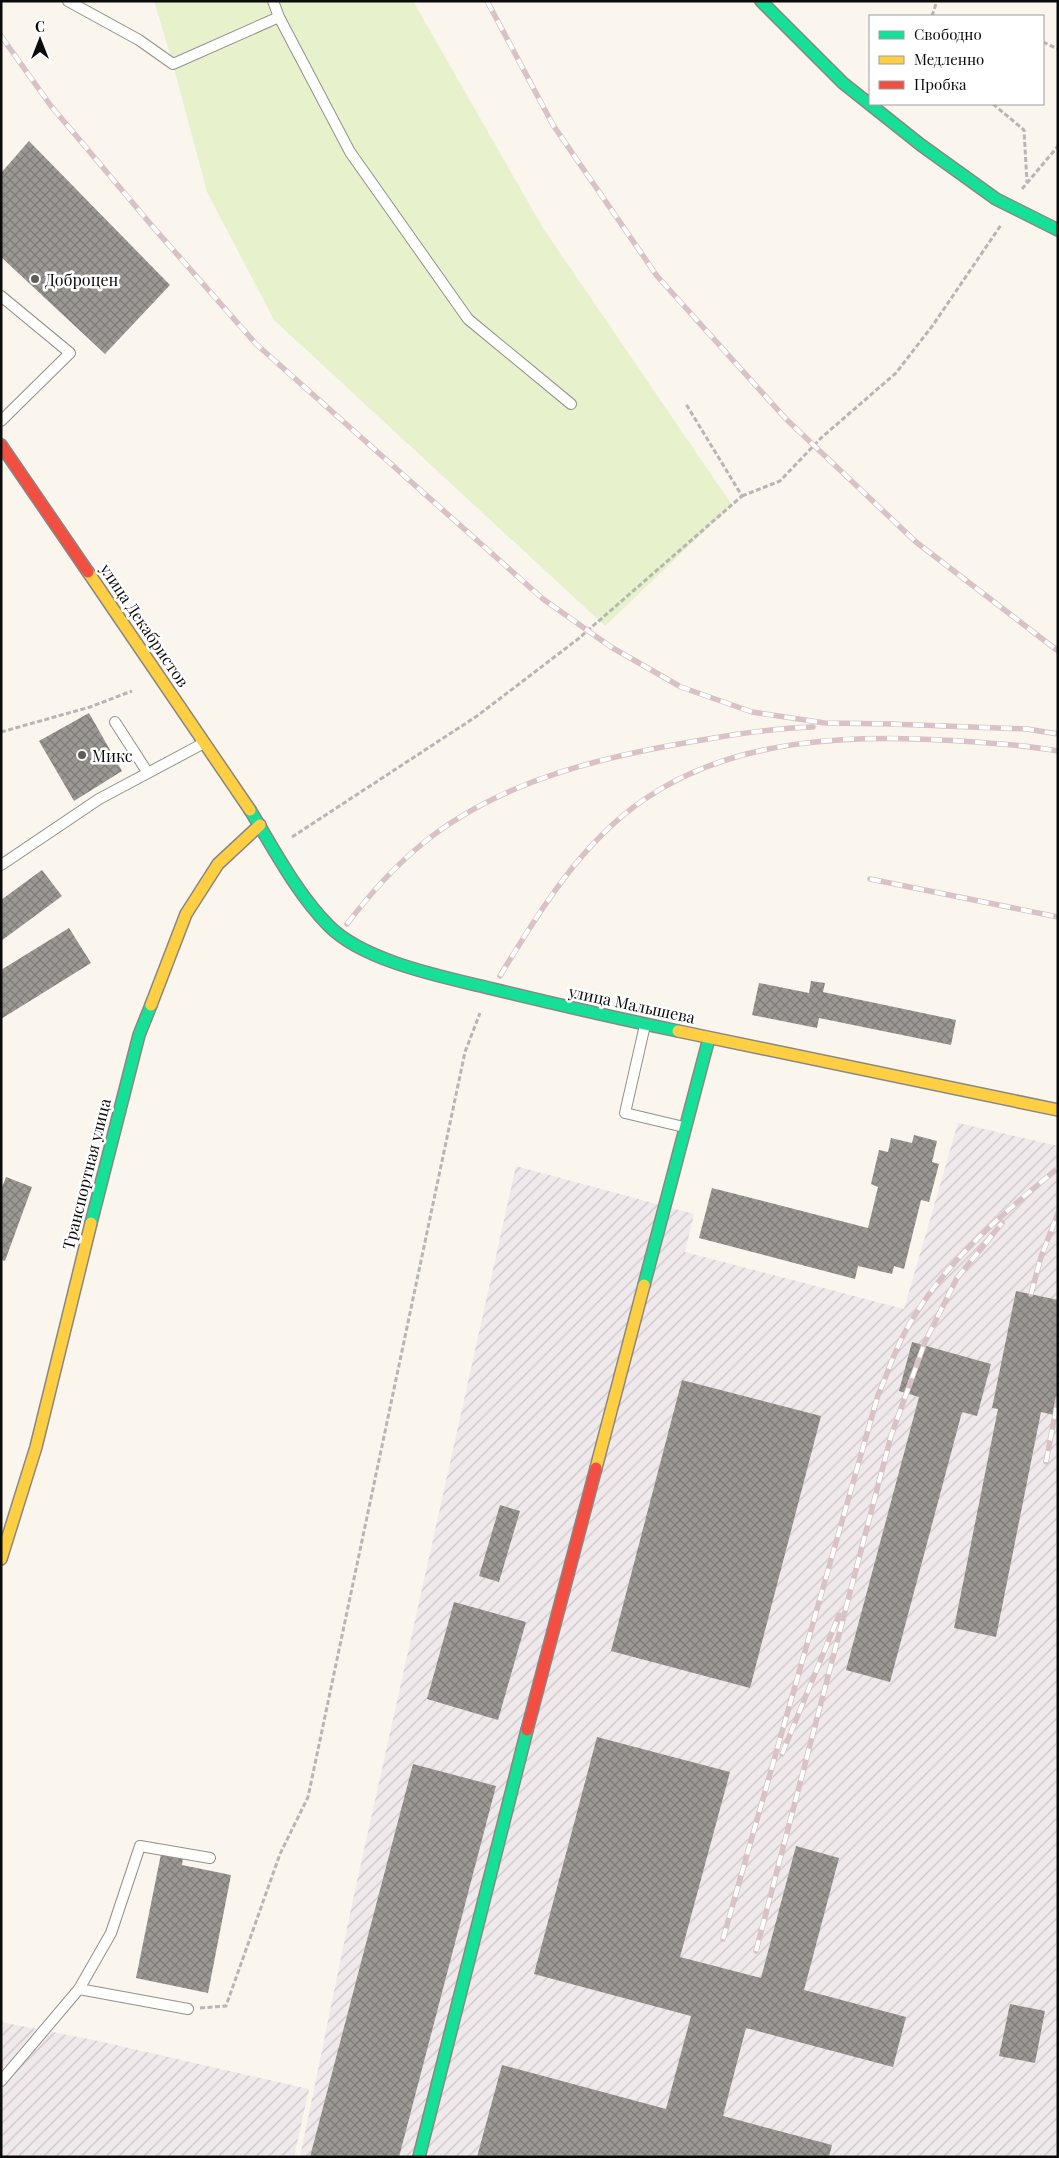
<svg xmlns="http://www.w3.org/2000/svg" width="1059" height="2158" font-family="'Playfair Display',serif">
<defs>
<pattern id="industrial-furrows" width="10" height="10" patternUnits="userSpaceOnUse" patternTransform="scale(1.25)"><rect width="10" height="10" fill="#f0e9ec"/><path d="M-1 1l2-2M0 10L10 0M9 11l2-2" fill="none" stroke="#ccc6c9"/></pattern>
<pattern id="building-cross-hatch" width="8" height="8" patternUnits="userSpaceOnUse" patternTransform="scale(1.25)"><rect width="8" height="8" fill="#9c9995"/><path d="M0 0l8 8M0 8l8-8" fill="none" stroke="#7d7b78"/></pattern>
</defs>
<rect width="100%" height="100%" fill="#faf6ee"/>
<!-- industrial -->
<path fill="url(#industrial-furrows)" d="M958 1123 1058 1146V2157H300L352 1904 516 1166 694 1214 685 1252 904 1309Z
M1 2022 94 2040 309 2089 294 2157H1Z"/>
<!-- garden -->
<path fill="#e7f1cb" d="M154 1H413L543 228 732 505 605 626 274 320 207 192 173 64Z"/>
<!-- building -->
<path fill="url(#building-cross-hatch)" d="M29 141 170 285 105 354 1 257V173Z
M89 713 122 771 74 801 39 741Z
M42 870 62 896 1 941V900Z
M69 928 91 963 1 1019V970Z
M811 981 825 983 823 992 956 1020 951 1045 819 1018 817 1028 752 1015 759 983 809 993Z
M914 1135 937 1141 932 1162 939 1164 929 1202 921 1200 904 1269 894 1266 892 1274 858 1266 855 1279 699 1238 712 1188 868 1228 878 1187 871 1184 879 1150 888 1152 891 1138 912 1143Z
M6 1177 32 1187 5 1261 1 1260V1190Z
M1016 1291 1058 1300V1416L1041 1412 996 1637 954 1628 998 1409 992 1408Z
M912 1342 991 1364 977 1416 962 1412 890 1682 846 1670 919 1397 899 1391Z
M682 1380 821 1416 750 1688 611 1651Z
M500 1505 520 1511 499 1582 479 1576Z
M454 1602 526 1622 498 1720 427 1699Z
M597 1737 730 1772 680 1957 761 1978 796 1846 839 1858 804 1990 906 2017 893 2067 746 2028 723 2116 832 2145 829 2157H477L502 2065 666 2109 691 2016 534 1974Z
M413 1764 496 1786 399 2157H310Z
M161 1854 183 1858 182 1865 231 1875 208 1993 136 1978Z
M1010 2004 1045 2011 1035 2063 999 2056Z"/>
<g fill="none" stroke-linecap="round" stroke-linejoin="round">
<defs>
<path id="lane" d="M68 1 139 40 173 64 279 17 350 152 468 319 571 404
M273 1 279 17
M1 296 70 353 1 421
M115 722 148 773
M1 865 99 799 204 743
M645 1025 625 1113 684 1127
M79 1989 111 1933 140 1846 210 1858
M1 2081 79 1989 188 2009"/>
<path id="fast" d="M761 1 843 83 921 145 996 199 1058 230
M250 810C274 849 297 894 329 926 365 962 444 977 493 989 555 1004 616 1018 678 1031
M91 1223 139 1035 151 1005
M644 1285 709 1038
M419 2157 527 1730"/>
<path id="slow" d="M88 572 250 810
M151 1005 186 914 218 864 260 825
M678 1031 1058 1110
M596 1468 644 1285
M1 1559 36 1447 91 1223"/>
<path id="jam" d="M1 445 88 572
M527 1730 596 1468"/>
</defs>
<!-- lane casing -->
<use href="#lane" stroke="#93918d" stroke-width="12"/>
<!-- fast casing -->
<use href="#fast" stroke="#898784" stroke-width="14"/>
<!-- slow casing -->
<use href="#slow" stroke="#898784" stroke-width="14"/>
<!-- jam casing -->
<use href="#jam" stroke="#898784" stroke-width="14"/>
<!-- path -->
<path stroke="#b7b6b5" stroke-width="3" stroke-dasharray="5 2.5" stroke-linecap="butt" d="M932 16 937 1
M1043 42 1058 49
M993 104 1024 130 1027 183
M1022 189 1058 146
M742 496 780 481 821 438 896 373 933 325 1001 225
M1 732 90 707 132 691
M292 837 477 716 578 639 742 496 686 404
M200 2008 226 2006 280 1854 308 1797 465 1052 480 1013"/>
<!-- lane -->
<use href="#lane" stroke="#fefefc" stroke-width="10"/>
<!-- fast -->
<use href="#fast" stroke="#16e098" stroke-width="11"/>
<!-- slow -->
<use href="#slow" stroke="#ffcf43" stroke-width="11"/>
<!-- jam -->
<use href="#jam" stroke="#f24e42" stroke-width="11"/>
<defs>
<path id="rail" d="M487 1 553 125 657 276 786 419 916 542 1058 651
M1 36 51 106 153 227 256 344 543 599 611 647 681 687 752 712 825 723 896 724
M891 724 1027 729 1058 734
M870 879 1058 917
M347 924C371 893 392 869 422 844 501 779 609 755 708 739 743 733 778 728 813 727
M500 976C538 913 582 841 645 799 735 737 855 734 960 741 993 743 1025 745 1058 751
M1031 1294 1041 1257 1058 1213
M1046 1462 1058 1399
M782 1754 839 1615
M723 1939 878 1395C887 1375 894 1352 905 1332 942 1264 999 1217 1058 1168
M756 1951 891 1436 925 1342 957 1278 1002 1223"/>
</defs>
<!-- rail casing -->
<use href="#rail" stroke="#d8c2c5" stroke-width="5.5"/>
<!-- rail -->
<use href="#rail" stroke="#fff" stroke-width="4" stroke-dasharray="11" stroke-linecap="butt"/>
</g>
<!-- markers -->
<g fill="#5f5d5a" stroke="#fff" stroke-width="2">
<circle cx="35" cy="279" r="5"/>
<circle cx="82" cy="755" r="5"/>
</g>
<g text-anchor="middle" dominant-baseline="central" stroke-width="5" stroke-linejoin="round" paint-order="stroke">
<!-- poi labels -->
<g font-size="16" fill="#0b0b0b" stroke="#fff" text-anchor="start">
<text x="45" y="279">Доброцен</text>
<text x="92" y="755">Микс</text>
</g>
<!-- street labels -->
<g font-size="16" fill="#0b0b0b" stroke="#fff">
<text transform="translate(145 625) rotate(56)">улица Декабристов</text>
<text transform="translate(632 1004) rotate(12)">улица Малышева</text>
<text transform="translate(86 1174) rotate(-76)">Транспортная улица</text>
</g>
</g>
<!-- border -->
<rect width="1059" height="2158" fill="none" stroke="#0b0b0b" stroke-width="5"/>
<!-- legend -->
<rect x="869" y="15" width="175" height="90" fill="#ffffff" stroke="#9d9d9d"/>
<rect x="879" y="31" width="25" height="8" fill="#16e098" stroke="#9d9d9d"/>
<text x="914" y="40" font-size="15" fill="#0b0b0b">Свободно</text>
<rect x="879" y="56" width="25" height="8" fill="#ffcf43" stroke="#9d9d9d"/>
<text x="914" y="65" font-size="15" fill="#0b0b0b">Медленно</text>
<rect x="879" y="81" width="25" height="8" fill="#f24e42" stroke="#9d9d9d"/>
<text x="914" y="90" font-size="15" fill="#0b0b0b">Пробка</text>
<!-- north arrow -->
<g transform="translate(40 40)" stroke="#ffffff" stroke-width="4" paint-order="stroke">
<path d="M0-4L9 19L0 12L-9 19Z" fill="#0b0b0b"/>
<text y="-8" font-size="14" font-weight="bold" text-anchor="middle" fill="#0b0b0b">С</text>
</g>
</svg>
